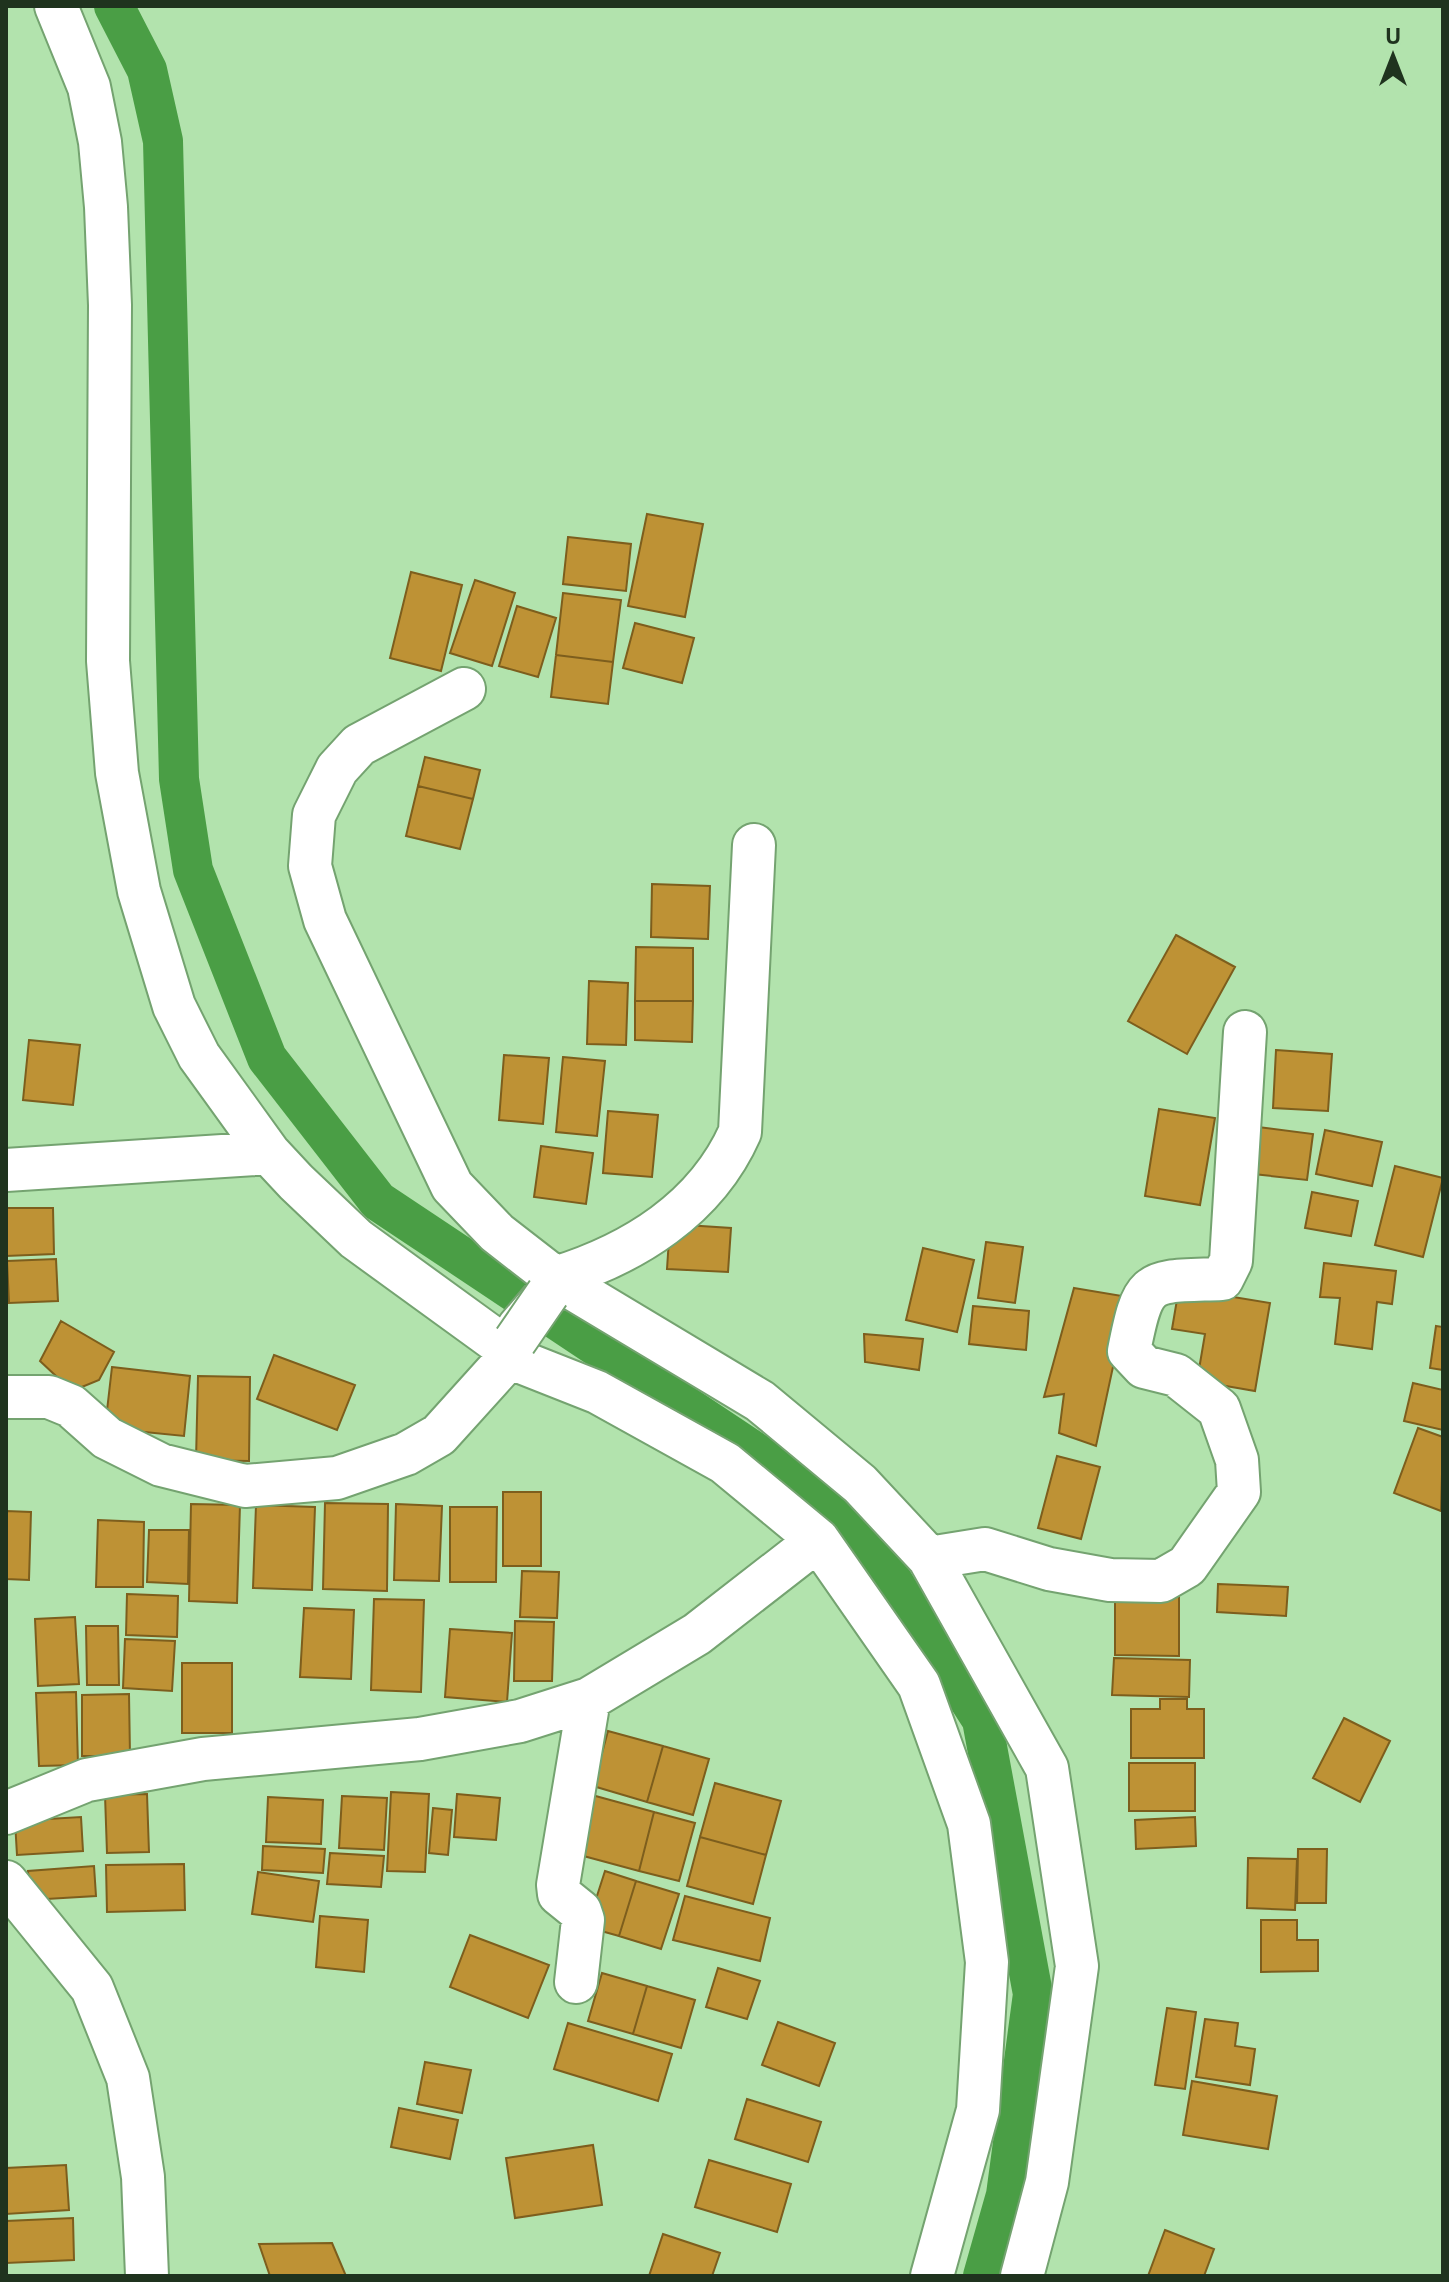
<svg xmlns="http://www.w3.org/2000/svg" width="1449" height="2282" font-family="'Public Sans',sans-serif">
<rect width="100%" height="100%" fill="#b2e3ad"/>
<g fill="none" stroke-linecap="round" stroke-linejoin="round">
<!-- canal -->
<path stroke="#4a9e45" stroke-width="40" d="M114 6 147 70 163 141 179 779 193 870 267 1058 378 1201 797 1480 883 1566 982 1720 1033 1994 1006 2195 983 2276"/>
</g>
<!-- building -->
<path fill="#be9235" stroke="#7d5e1d" stroke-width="2" d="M647 514 703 524 685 617 628 606Z
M568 537 631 544 626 591 563 584Z
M411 572 462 585 441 671 390 658Z
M475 580 515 593 492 666 450 653Z
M563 593 621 600 613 662 556 655Z
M517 606 556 618 538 677 499 666Z
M635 623 694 638 682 683 623 668Z
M556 655 613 662 608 704 551 697Z
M425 757 480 770 473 799 418 786Z
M418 786 473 799 460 849 406 836Z
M652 884 710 886 708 939 651 937Z
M1176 935 1235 967 1187 1054 1128 1021Z
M636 947 693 948V1001H635Z
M589 981 628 983 626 1045 587 1044Z
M635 1001H693L692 1042 635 1040Z
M29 1040 80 1045 73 1105 23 1100Z
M1276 1050 1332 1054 1328 1111 1273 1108Z
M504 1055 549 1058 543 1124 499 1120Z
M563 1057 605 1061 597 1136 556 1132Z
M1159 1109 1215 1118 1200 1205 1145 1196Z
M608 1111 658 1115 652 1177 603 1173Z
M1250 1126 1313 1134 1307 1180 1244 1173Z
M1325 1130 1382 1142 1372 1186 1316 1174Z
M541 1146 593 1153 586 1204 534 1197Z
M1395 1166 1443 1178 1423 1257 1375 1245Z
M1312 1192 1358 1201 1351 1236 1305 1228Z
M6 1208H53L54 1254 6 1256Z
M670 1224 731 1228 728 1272 667 1269Z
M986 1242 1023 1247 1015 1303 978 1298Z
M923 1248 974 1260 957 1332 906 1320Z
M56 1259 58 1301 9 1303 7 1261Z
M1324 1263 1396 1271 1392 1304 1377 1302 1372 1349 1335 1344 1340 1298 1320 1297Z
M1074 1288 1128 1297 1096 1446 1059 1433 1064 1394 1044 1397Z
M1179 1288 1270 1303 1255 1391 1197 1381 1205 1334 1172 1329Z
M973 1306 1029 1311 1026 1350 969 1344Z
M61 1321 114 1352 99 1380 72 1391 40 1361Z
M1436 1326 1443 1327V1370L1430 1368Z
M864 1334 923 1339 919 1370 865 1362Z
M274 1355 355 1385 337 1430 257 1399Z
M112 1367 190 1376 184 1436 105 1428Z
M198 1376 250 1377 249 1461 196 1460Z
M1413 1383 1443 1390V1430L1404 1421Z
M1418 1428 1443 1437 1441 1511 1394 1493Z
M1057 1456 1100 1467 1081 1539 1038 1528Z
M503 1492H541V1566H503Z
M325 1503 388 1504 387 1591 323 1589Z
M191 1504 240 1505 237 1603 189 1601Z
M396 1504 442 1506 439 1581 394 1580Z
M256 1505 315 1507 312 1590 253 1588Z
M450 1507H497L496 1582H450Z
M6 1511 31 1512 29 1580 6 1579Z
M98 1520 144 1522 143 1587H96Z
M149 1530H189L188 1584 147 1582Z
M522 1571 559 1572 557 1618 520 1617Z
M1218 1584 1288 1587 1286 1616 1217 1612Z
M127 1594 178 1596 177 1637 126 1635Z
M1115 1596 1179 1597V1656L1115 1655Z
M374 1599 424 1600 421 1692 371 1690Z
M304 1608 354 1610 351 1679 300 1677Z
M75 1617 79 1684 38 1686 35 1619Z
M515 1621 554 1622 552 1681H514Z
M86 1626H118L119 1685H87Z
M450 1629 512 1633 507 1702 445 1697Z
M125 1639 175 1641 172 1691 123 1688Z
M1114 1658 1190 1660 1189 1697 1112 1695Z
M182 1663H232V1733H182Z
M76 1692 78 1765 39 1766 36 1693Z
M129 1694 130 1756H82V1695Z
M1160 1699H1187V1709H1204V1758H1131V1709H1160Z
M1344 1718 1390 1741 1360 1802 1313 1778Z
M608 1731 663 1746 647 1802 593 1786Z
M663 1746 709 1759 693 1815 647 1802Z
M1129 1763H1195V1811H1129Z
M715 1783 781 1801 766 1855 700 1837Z
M391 1792 429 1794 425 1872 387 1871Z
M581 1792 654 1812 639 1871 565 1851Z
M147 1794 149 1852 107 1853 105 1795Z
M457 1794 500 1798 496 1840 454 1837Z
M342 1796 387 1798 384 1850 339 1848Z
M268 1797 323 1800 321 1844 266 1842Z
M433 1808 452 1810 448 1855 429 1853Z
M654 1812 695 1823 679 1881 639 1871Z
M81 1817 83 1851 17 1855 15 1821Z
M1195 1817 1196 1846 1136 1849 1135 1820Z
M700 1837 766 1855 753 1904 687 1886Z
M263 1846 325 1849 323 1873 262 1870Z
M1298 1849H1327L1326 1903H1297Z
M330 1853 384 1856 381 1887 327 1884Z
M1248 1858 1297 1859 1295 1910 1247 1908Z
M184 1864 185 1910 107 1912 106 1865Z
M94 1866 96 1896 30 1900 28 1871Z
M605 1871 636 1881 619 1936 587 1927Z
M258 1872 319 1881 313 1922 252 1914Z
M636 1881 679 1894 661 1949 619 1936Z
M685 1896 770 1918 760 1961 673 1940Z
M320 1916 368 1920 364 1972 316 1967Z
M1261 1920H1297V1940H1318V1971L1261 1972Z
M470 1935 549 1965 528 2018 450 1987Z
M718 1968 760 1981 747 2019 706 2007Z
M602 1973 647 1986 633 2034 588 2021Z
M647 1986 695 2000 681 2048 633 2034Z
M1167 2008 1196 2012 1185 2089 1155 2085Z
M1205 2019 1238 2023 1235 2046 1255 2049 1250 2085 1196 2077Z
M778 2022 835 2043 819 2086 762 2065Z
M568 2023 672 2054 658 2101 554 2069Z
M425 2062 471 2070 462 2113 417 2104Z
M1192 2081 1277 2096 1268 2149 1183 2135Z
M747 2099 821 2122 808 2162 735 2139Z
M399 2108 458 2120 450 2159 391 2147Z
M593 2145 602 2205 515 2218 506 2158Z
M709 2160 791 2184 777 2232 695 2207Z
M66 2165 69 2210 6 2214V2168Z
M73 2218 74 2260 6 2263V2221Z
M1165 2230 1214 2249 1204 2276H1148Z
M663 2234 720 2253 712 2276H649Z
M332 2243 346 2276H270L259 2244Z"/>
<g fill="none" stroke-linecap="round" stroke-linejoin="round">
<defs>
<path id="minor" d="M56 6 89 87 100 142 106 207 110 305 108 661 117 773 139 891 174 1006 199 1056 269 1153 296 1182 356 1239 513 1353
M464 689 359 745 337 769 314 815 310 866 325 920 452 1186 497 1233 555 1278 760 1401 860 1484 929 1558 1047 1768 1077 1966 1047 2182 1022 2276
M6 1170 269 1153
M515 1341 513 1353 521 1362 597 1392 725 1463 818 1540 919 1685 969 1824 987 1962 978 2110 932 2276
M6 1397H49L71 1406 107 1438 161 1465 245 1486 337 1478 406 1454 439 1435 513 1353 518 1328 548 1293 555 1278C633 1254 706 1209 740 1132L754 845
M929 1558 985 1549 1049 1569 1110 1580 1161 1581 1187 1566 1239 1492 1237 1460 1219 1409 1176 1375 1144 1367 1129 1351C1144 1275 1147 1282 1222 1279L1231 1261 1245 1032
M6 1813 87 1780 203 1759 420 1739 520 1721 589 1699 697 1634 818 1540
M6 1882 92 1988 128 2078 143 2177 147 2276
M576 1982 583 1920 580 1911 559 1894 558 1885 589 1699"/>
</defs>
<!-- minor casing -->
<use href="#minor" stroke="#74a370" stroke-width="46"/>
<!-- minor -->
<use href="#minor" stroke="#fff" stroke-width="42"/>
<defs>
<path id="minor-bridge" d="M515 1341 548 1293"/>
</defs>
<!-- minor-bridge casing -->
<use href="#minor-bridge" stroke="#74a370" stroke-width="46" stroke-linecap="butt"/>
<!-- minor-bridge -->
<use href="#minor-bridge" stroke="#fff" stroke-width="42"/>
</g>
<!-- border -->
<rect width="1449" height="2282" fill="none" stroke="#1f331e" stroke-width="16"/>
<!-- north arrow -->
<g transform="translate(1393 56)" stroke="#b2e3ad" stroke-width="6" paint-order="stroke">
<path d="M0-6L14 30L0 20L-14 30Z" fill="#1f331e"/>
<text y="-12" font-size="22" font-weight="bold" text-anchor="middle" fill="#1f331e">U</text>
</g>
</svg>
